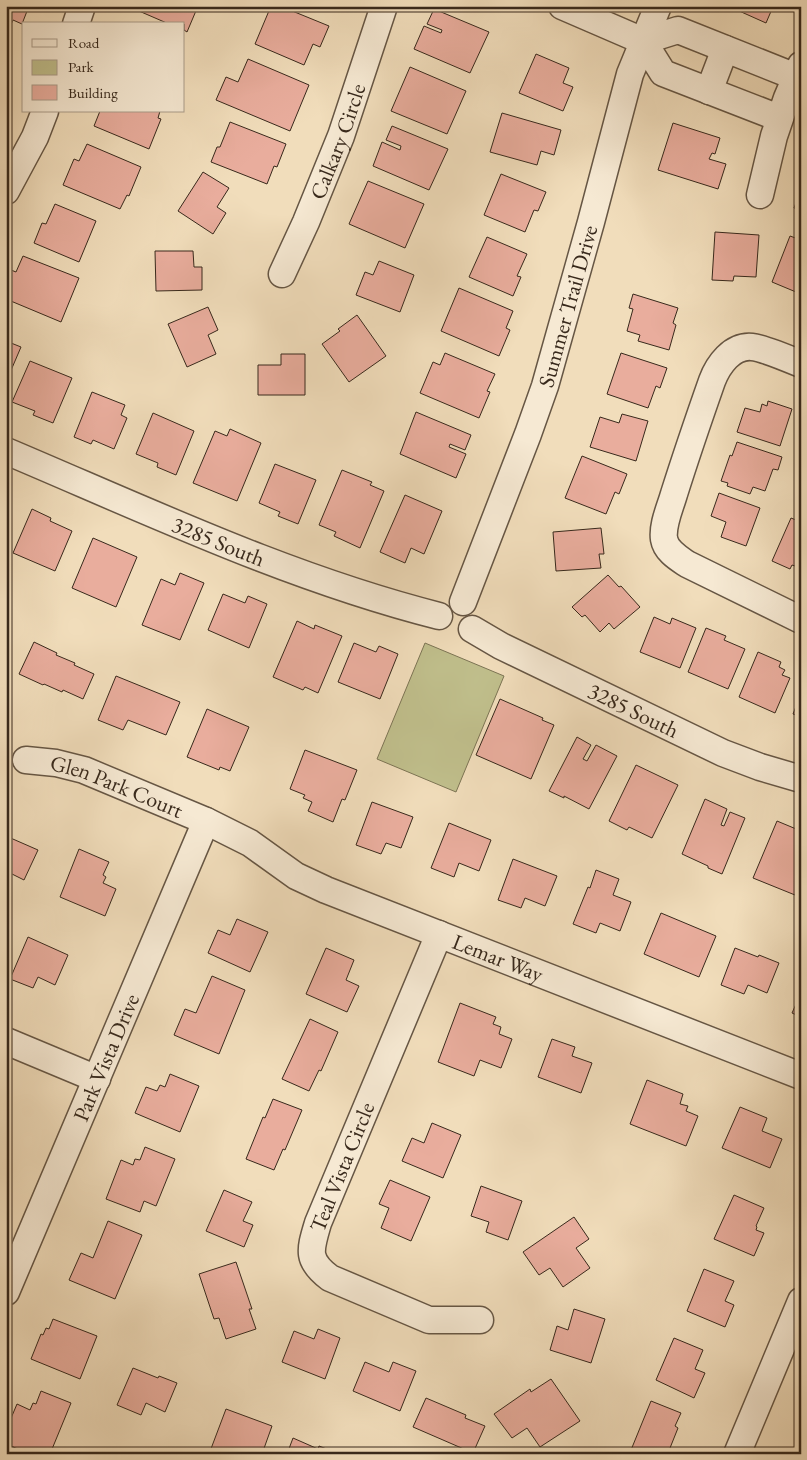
<svg xmlns="http://www.w3.org/2000/svg" width="807" height="1460" font-family="'EB Garamond',serif">
<rect width="100%" height="100%" fill="#f1ddbb"/>
<filter id="stains"><feTurbulence type="fractalNoise" baseFrequency=".004" numOctaves="4"/><feColorMatrix values="0 0 0 0 .2 0 0 0 0 .09 0 0 0 0 .02 0 0 0 .5 -.17"/></filter>
<radialGradient id="worn" r=".72"><stop offset=".6" stop-color="#630" stop-opacity="0"/><stop offset="1" stop-color="#630" stop-opacity=".3"/></radialGradient>
<!-- green -->
<path fill="#c0bf8c" stroke="#7c7454" d="M425 643 504 676 456 792 377 759Z"/>
<!-- building -->
<path fill="#e9ad9d" stroke="#38291c" d="M6 6H29L22 24 13 20 6 36Z
M133 6H198L187 32 184 30V24H169L132 8Z
M271 6H280L329 26 320 47 313 44 304 65 255 44Z
M728 6H768L772 9 766 23Z
M434 9 489 32 470 73 414 49 424 26 441 33 442 30 427 24Z
M536 54 569 68 563 83 573 87 563 111 519 93Z
M248 59 309 85 290 131 216 100 226 77 238 82Z
M410 67 466 91 447 134 391 111Z
M100 111H160L158 118 161 119 149 149 94 126Z
M502 113 561 130 554 155 541 151 537 165 490 152Z
M230 122 286 144 277 167 274 166 267 184 211 162 217 147H220Z
M673 123 720 138 715 154 712 153 709 159 726 164 718 189 658 170Z
M392 126 448 149 429 190 373 166 382 142 400 150 401 146 386 140Z
M87 144 141 167 129 196 127 195 120 209 63 185 74 159 79 161Z
M203 172 229 188 217 207 226 213 213 234 178 211Z
M501 174 546 192 538 211 534 210 525 232 484 215Z
M368 181 424 204 405 248 349 224Z
M801 189V210L794 208Z
M55 204 96 221 79 262 34 243 42 223 46 224Z
M715 232 759 235 756 277 734 276 733 281 712 280Z
M790 236 801 240V288L798 287 796 292 772 282Z
M487 237 527 254 517 276 521 277 513 296 469 277Z
M155 251H193L194 267H202V290L156 291Z
M23 256 79 278 61 322 6 299V282L11 270 16 272Z
M379 261 414 275 400 312 356 295 365 272 373 275Z
M459 288 513 311 506 328 510 330 499 356 441 331Z
M633 294 678 308 673 323 676 325 669 350 638 341 640 335 627 331 633 309 629 308Z
M208 307 218 330 208 335 216 354 187 367 168 324Z
M357 315 386 356 349 382 322 344 340 331 338 329Z
M6 341 21 347 6 382Z
M445 353 495 374 487 391 490 392 479 418 420 393 433 362 440 365Z
M621 353 667 368 660 388 656 386 648 408 607 394Z
M281 354H305V395H258V365H281Z
M30 361 72 378 53 423 33 415 35 411 12 402Z
M92 392 125 405 121 415 127 418 114 449 93 440 91 444 74 437Z
M768 401 792 409 780 446 737 432 745 408 760 412 762 404 767 406Z
M416 412 471 435 465 450 450 444 449 447 466 454 456 478 400 454Z
M153 413 194 431 176 475 157 467 158 463 136 454Z
M622 414 648 421 636 461 590 447 600 417 619 423Z
M230 429 261 443 237 501 193 483 215 431 227 436Z
M737 442 782 457 778 470 773 469 765 491 753 487 750 494 727 486 728 483 721 481 730 455 732 456Z
M582 456 627 474 619 494 615 492 606 514 565 498Z
M275 464 316 480 298 524 278 516 280 512 259 503Z
M342 470 372 482 370 485 384 491 360 548 334 536 336 532 319 525Z
M719 493 760 508 746 546 721 537 726 522 711 516Z
M405 495 442 511 424 554 411 548 405 563 380 552Z
M32 509 51 518 50 521 72 531 55 571 13 553Z
M791 518 801 522V568L792 565 790 569 772 561Z
M601 528 604 554H599L601 568 556 571 553 532Z
M93 538 137 557 116 607 72 588Z
M180 573 204 583 180 640 142 625 161 579 175 585Z
M608 575 619 587 621 586 640 607 614 629 609 623 600 632 585 615 582 617 572 607Z
M223 594 245 603 248 596 267 604 249 648 208 630Z
M654 617 670 624 672 618 696 628 680 668 640 652Z
M297 621 314 629 315 625 342 636 318 693 305 687 303 690 273 677Z
M706 628 726 636 724 640 745 649 728 689 688 672Z
M34 642 57 653 56 655 75 663 74 665 94 674 83 699 63 690 62 692 44 684 43 685 19 674Z
M354 643 376 652 379 646 398 654 380 699 338 682Z
M758 652 781 662 779 667 785 670 782 675 790 678 775 713 739 697Z
M116 676 180 702 166 735 128 720 123 730 98 720Z
M801 694V717L793 714Z
M500 699 543 718 542 720 554 725 531 779 476 755Z
M207 709 249 727 230 771 220 767 219 770 187 757Z
M577 737 591 745 583 759 587 761 596 745 617 756 589 809 564 796V798L549 791Z
M305 750 357 770 345 800 342 799 333 822 308 811 312 802 303 798 305 795 290 789Z
M636 765 678 785 652 838 629 827 627 830 609 821Z
M705 799 727 809 721 825 724 826 730 812 745 818 722 874 708 868V866L682 854Z
M372 802 413 817 401 848 386 843 381 854 356 845Z
M777 821 801 831V881L795 895 753 878Z
M449 823 491 840 479 871 459 863 454 877 431 868Z
M6 836 38 850 24 880 6 871Z
M79 849 109 862 103 875 106 877 103 883 116 889 105 916 60 897Z
M513 859 557 876 545 906 525 898 521 908 498 900Z
M596 870 619 879 613 895 631 902 620 931 600 923 596 933 573 924 588 887 590 888Z
M661 913 716 936 699 977 644 954Z
M237 919 268 932 250 972 208 953 218 930 230 935Z
M28 937 68 955 55 985 38 977 33 988 10 979Z
M326 948 354 960 346 980 359 986 347 1012 306 994Z
M735 948 758 957 759 955 779 963 767 993 748 985 744 994 721 985Z
M212 976 245 990 219 1054 174 1035 185 1009 196 1013Z
M801 993V1017L792 1013Z
M460 1003 496 1017 493 1024 501 1027 499 1034 512 1039 501 1068 480 1060 474 1076 438 1062Z
M310 1019 338 1032 321 1071 319 1070 309 1091 282 1079Z
M552 1039 575 1047 572 1056 592 1063 581 1093 538 1077Z
M170 1074 199 1086 180 1132 135 1113 146 1087 157 1091 160 1085 165 1087Z
M647 1080 683 1094 680 1104 688 1106 686 1111 698 1116 686 1146 630 1124Z
M273 1099 302 1110 285 1150 283 1149 274 1170 246 1159 263 1117 265 1118Z
M740 1107 767 1118 762 1131 782 1139 770 1168 722 1148Z
M432 1123 461 1135 443 1178 402 1161 412 1138 424 1143Z
M145 1147 175 1159 156 1206 144 1201 140 1212 106 1199 121 1160 133 1165 135 1159 140 1160Z
M390 1180 430 1197 411 1241 381 1228 389 1208 379 1204Z
M481 1186 522 1201 508 1240 486 1232 489 1222 471 1216Z
M224 1190 252 1202 243 1221 253 1225 244 1247 206 1231Z
M734 1195 764 1208 756 1226 757 1227 756 1230 764 1233 754 1256 714 1239Z
M574 1217 589 1239 576 1248 590 1268 563 1287 550 1268 539 1275 523 1252Z
M108 1221 142 1235 115 1299 69 1280 81 1253 93 1258Z
M236 1262 252 1309H249L256 1329 226 1339 219 1318 214 1319 199 1274Z
M704 1269 734 1281 725 1301 734 1305 725 1327 687 1311Z
M574 1309 605 1319 591 1363 550 1350 557 1326 568 1330Z
M53 1319 97 1336 80 1379 31 1359 41 1334 43 1335 46 1328 49 1329Z
M318 1329 340 1338 325 1379 282 1362 294 1331 314 1339Z
M674 1338 703 1350 695 1369 705 1373 694 1398 656 1380Z
M365 1362 389 1372 393 1362 416 1371 400 1411 353 1391Z
M133 1368 158 1378 159 1376 177 1383 165 1412 146 1403 141 1415 117 1405Z
M551 1379 580 1421 540 1447 527 1428 512 1438 494 1414 530 1389 531 1392Z
M41 1391 71 1403 50 1454H30L6 1444V1430L17 1404 30 1410 33 1403 36 1404Z
M426 1398 466 1415 465 1418 485 1426 473 1453 413 1427Z
M651 1401 681 1413 675 1426 678 1428 670 1448 673 1450 671 1454H641L631 1450Z
M226 1409 272 1426 262 1454H209Z
M293 1438 318 1449 319 1446 337 1453 287 1454Z"/>
<g fill="none" stroke-linecap="round" stroke-linejoin="round">
<defs>
<g id="street">
<path d="M562 6 643 41"/>
<path d="M76 24 82 6"/>
<path d="M643 41 678 30 796 77"/>
<path d="M643 41 663 73 779 118"/>
<path d="M709 91 725 49"/>
<path d="M6 191 35 137 45 111"/>
<path d="M760 195 774 136 787 98 801 65"/>
<path id="s1" d="M282 274 306 222 341 136 384 6"/>
<path d="M801 364C789 359 763 348 752 347 732 345 718 365 712 381 699 418 686 456 674 494 670 508 662 525 664 539 666 551 678 558 687 564L801 620"/>
<path id="s2" d="M6 451C148 511 289 578 439 616"/>
<path id="s3" d="M463 602 528 434 545 386 591 222 630 74 658 6"/>
<path id="s4" d="M472 629 501 646 723 753 760 767 801 779"/>
<path id="s5" d="M26 760 56 763 84 770 206 821 250 843 296 876 326 890 801 1076"/>
<path d="M439 934 318 1223C310 1250 306 1260 330 1278L429 1320H480"/>
<path d="M6 1041 97 1079"/>
<path id="s6" d="M6 1292 206 821"/>
<path d="M737 1454 801 1301"/>
</g>
</defs>
<!-- street casing -->
<use href="#street" stroke="#665644" stroke-width="29"/>
<!-- street -->
<use href="#street" stroke="#f6e9d3" stroke-width="26"/>
</g>
<g text-anchor="middle" dominant-baseline="central" stroke-width="4" stroke-linejoin="round" paint-order="stroke">
<!-- street labels -->
<g font-size="22" fill="#38291c" stroke="#f6e9d3">
<text stroke="none"><textPath href="#s1" startOffset="144">Calkary Circle</textPath></text>
<text stroke="none"><textPath href="#s3" startOffset="314">Summer Trail Drive</textPath></text>
<text stroke="none"><textPath href="#s2" startOffset="231">3285 South</textPath></text>
<text stroke="none"><textPath href="#s4" startOffset="181">3285 South</textPath></text>
<text stroke="none"><textPath href="#s5" startOffset="95">Glen Park Court</textPath></text>
<text stroke="none"><textPath href="#s5" startOffset="515">Lemar Way</textPath></text>
<text stroke="none"><textPath href="#s6" startOffset="255">Park Vista Drive</textPath></text>
<text transform="translate(342 1167) rotate(-68)">Teal Vista Circle</text>
</g>
</g>
<!-- margin -->
<rect width="807" height="1460" fill="none" stroke="#f1ddbb" stroke-width="25"/>
<rect x="8" y="8" width="792" height="1445" fill="none" stroke="#38291c" stroke-width="2.5"/>
<rect x="12" y="12" width="782" height="1435" fill="none" stroke="#38291c"/>
<!-- legend -->
<rect x="22" y="22" width="162" height="90" fill="#f6e9d3" stroke="#aa9c8a"/>
<rect x="32" y="39" width="25" height="8" fill="#f6e9d3" stroke="#aa9c8a"/>
<text x="68" y="48" font-size="15" fill="#38291c">Road</text>
<rect x="32" y="60" width="25" height="15" fill="#c0bf8c" stroke="#aa9c8a"/>
<text x="68" y="72" font-size="15" fill="#38291c">Park</text>
<rect x="32" y="85" width="25" height="15" fill="#e9ad9d" stroke="#aa9c8a"/>
<text x="68" y="98" font-size="15" fill="#38291c">Building</text>
<rect width="100%" height="100%" filter="url(#stains)"/>
<rect width="100%" height="100%" fill="url(#worn)"/>
</svg>
